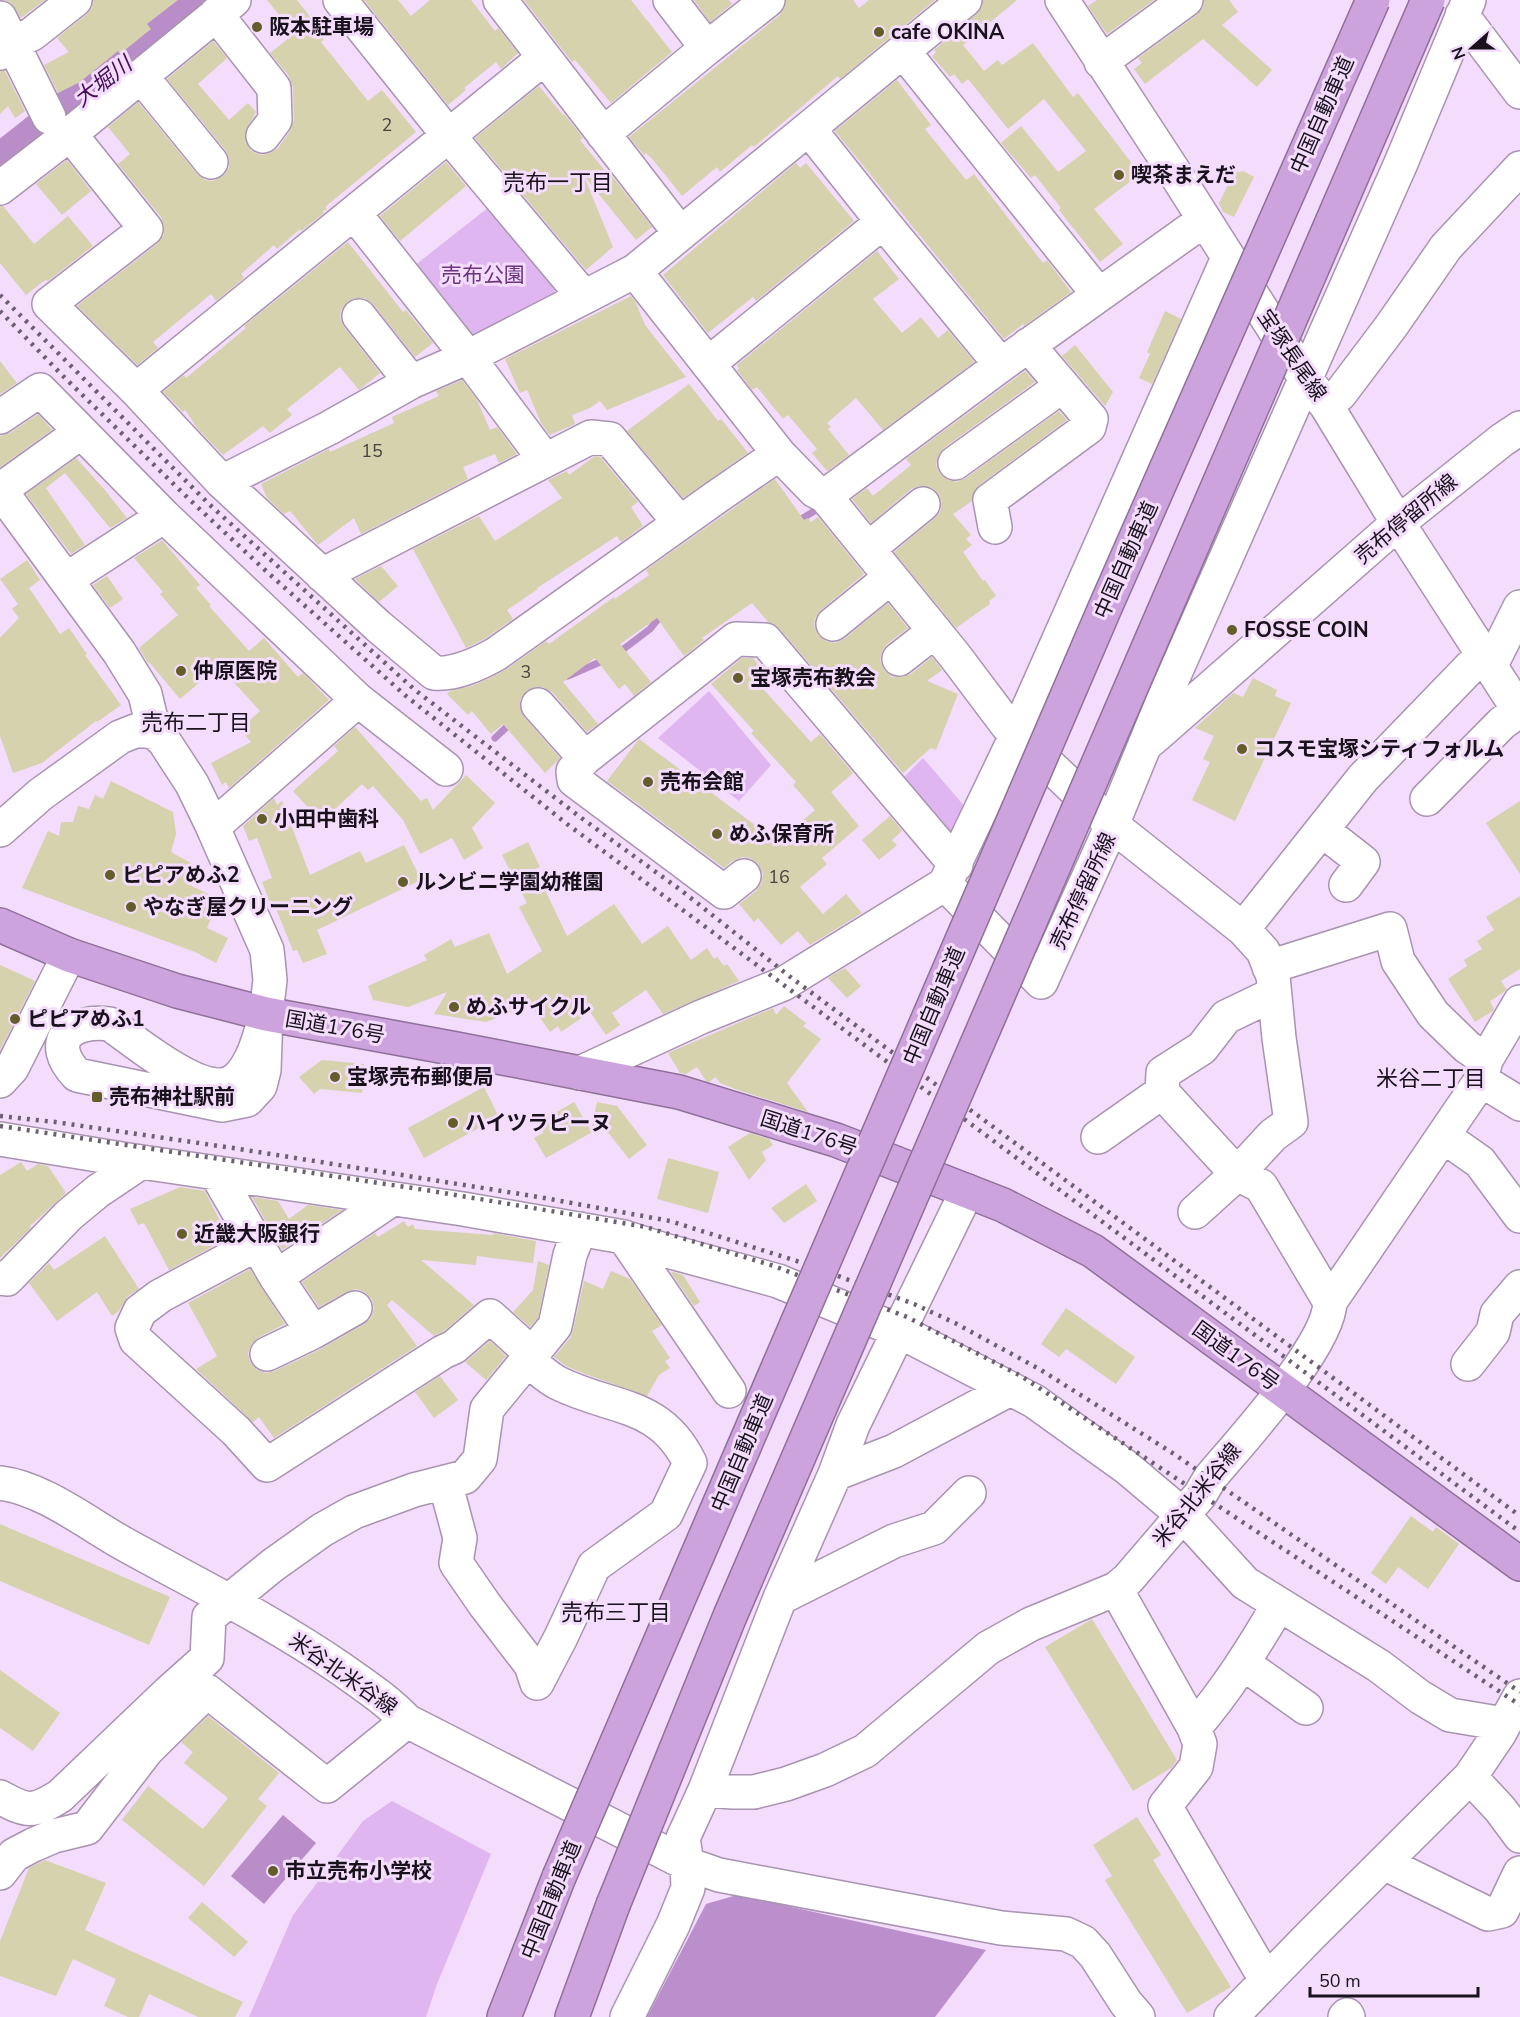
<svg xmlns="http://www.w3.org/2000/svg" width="1520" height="2017" font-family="'Nunito Sans','Noto Sans JP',sans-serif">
<rect width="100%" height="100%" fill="#f3dcfc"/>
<!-- green -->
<path fill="#dfb6ef" d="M489 207 557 287 551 299 471 338 414 266Z
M709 691 771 765 739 801 658 738Z
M923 758 966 808 951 849 897 784Z
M392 1801 491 1854 437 1984 426 2017H249L293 1915 363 1821Z"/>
<!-- forest -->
<path fill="#ba8fcb" d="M737 1895 986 1950 935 2017H647L706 1904Z"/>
<!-- water -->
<path fill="#b88dc8" d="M283 1815 316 1843 264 1904 231 1876Z"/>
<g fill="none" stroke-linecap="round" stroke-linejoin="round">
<!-- stream -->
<path stroke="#b88dc8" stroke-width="7" d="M795 523 816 510
M617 654 650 629 662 614
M568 676 607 659
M495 738 513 721"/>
<!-- river -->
<path stroke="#b88dc8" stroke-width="40" d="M0 164 207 0"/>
</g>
<!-- building -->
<path fill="#d5d2ad" d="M4 0H45L21 18 11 3Z
M93 0H178L147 24 151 29 120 54 118 51 80 82 58 93 44 65 69 52 57 38 87 14 92 7Z
M267 0H297L311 18 309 20 324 39 321 42 368 101 382 90 416 132 325 207 327 209 323 211 324 213 301 231 300 229 277 249 274 245 241 274 244 278 216 301 211 294 153 342 158 348 137 365 77 306 157 244 164 235V226L161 217 118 164 130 154 108 127 138 102 197 174 205 180 213 181 223 176 229 168V158L226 151 167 79 213 41 227 58 198 84 229 120 248 103 256 112 245 133 246 143 251 151 261 155 270 153 278 148 290 131 294 120 293 87 289 76 270 53 290 37 280 25 284 21Z
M364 0H398L411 16 430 0H471L495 31 498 28 518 53 501 69 496 62 464 88 466 90 448 105Z
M524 0H631L672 52 611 103 575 60 572 62Z
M694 0H729L732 4 710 22Z
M786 0H853L859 8 869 0H935L840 79 838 76 754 147 752 145 720 172 717 167 682 196 654 161 646 153 644 155 629 137 780 15 785 7Z
M983 0H1017L963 45 984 71 998 60 1002 65 1033 43 1073 97 1078 93 1140 174 1094 209 1123 244 1100 262 1059 210 1061 208 1035 175 1031 178 1001 143 1021 126 1058 172 1086 151 1044 99 1008 129 968 79 962 84 954 74 950 77 932 56 936 52 934 50 977 14 982 7Z
M1097 0H1154L1107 34 1088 6Z
M1204 0H1229L1238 12 1222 25 1272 70 1257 87 1203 39 1145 84 1134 69 1142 63 1138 58 1197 15 1203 8Z
M0 71H5L25 111 15 118 8 106 0 114Z
M897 80 931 125 925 129 966 180 974 174 1043 263 1047 260 1071 292 1024 326 1023 324 1004 339 835 131Z
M539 86 563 115 564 114 583 138 580 140 610 177 612 176 652 227 636 240 584 176 613 247 586 270 475 138Z
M67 160 91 191 62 215 36 184Z
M446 162 466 186 400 241 380 216Z
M796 163 800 168 806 163 854 221 756 301 753 297 708 333 663 275Z
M1243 171 1254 177 1234 217 1223 212 1219 203 1234 173Z
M0 206H3L34 244 68 216 93 246 48 281 46 280 41 283 26 295 0 263Z
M348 242 403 312 406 310 433 343 415 357 373 304 365 298H356L348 301 341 310 340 318 344 327 380 373 359 390 340 367 287 409 292 415 270 433 263 426 223 455 198 429 185 410 183 412 163 392 184 375 186 378 246 328 244 326Z
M877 251 899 279 873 299 902 333 921 317 938 338 948 330 974 362 883 430 856 398 827 423 831 427 828 429 849 455 827 471 812 453 817 449 788 415 783 419 757 387 752 390 737 370 739 369 737 365Z
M631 296 636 303 645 325 686 377 607 410 600 401 590 408 572 415 575 424 550 435 541 423 527 390 520 393 505 359Z
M1165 311 1181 319 1152 384 1139 378 1150 354 1147 352Z
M1075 345 1113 392 1105 406 1062 356Z
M0 361 17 383 0 394Z
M1025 371 1035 382 944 448 938 456 936 465 940 474 948 480 957 482 966 478 1059 411 1067 420 979 485 973 493 972 501 953 514 971 535 966 539 972 545 963 552 983 581 985 580 996 596 989 601 990 604 956 628 894 552 935 518 941 510V500L938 493 930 487 919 486 911 489 871 523 852 499 867 488 873 496 911 465 906 459Z
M462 380 477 400 490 430 497 427 517 454 499 463 495 454 463 467 468 479 361 534 354 518 318 545 290 511 284 514 267 498 261 484 329 449 330 452 394 423 392 417 439 396 436 391Z
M689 384 718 421 721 419 748 453 683 498 627 431Z
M38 414 52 430 0 467V436L10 433Z
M595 456 600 457 638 502 631 507 643 526 621 542 617 536 537 588 538 589 507 610 513 619 486 638 466 648 413 549 479 516 495 541 562 498 548 480 567 471 569 475Z
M76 458 104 489 127 518 110 528 65 473 46 488 85 545 71 554 26 494Z
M775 479 804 520 808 518 811 522 818 517 864 574 821 610 815 618 814 626 819 636 826 641 835 643 844 639 888 603 908 628 887 644 882 651 880 661 884 670 892 677H902L911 674 932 657 942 670 927 681 958 694 936 750 931 748 903 773 779 628 768 622 752 603 702 638 704 640 684 656 657 618 620 644 651 682 634 696 625 684 619 689 595 658 563 682 598 724 587 732 552 692 543 687H534L526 691 520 700V708L524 717 560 758 545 773 503 724 491 734 472 711 468 715 447 694 450 691 472 686 490 678 507 669 546 641 549 644 614 597 615 599 649 575 646 570Z
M162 540 200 585 196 588 211 605 209 606 249 651 264 638 298 677 303 673 329 700 229 788 226 782 222 785 211 763 251 742 240 729 260 711 219 666 180 699 149 662 148 663 139 648 178 615 160 594 163 592 134 558Z
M27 560 40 580 29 588 60 634 69 628 87 654 85 655 121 705 97 722 96 721 42 763 13 773 0 736V638L19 618 12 609 18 604 0 579Z
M381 566 398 586 379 602 355 579Z
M107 576 123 599 110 608 93 585Z
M742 658H753L764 672 755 680 811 742 820 734 853 773 831 792 859 826 822 858 827 864 800 887 823 914 846 894 862 913 810 945 798 931 781 945 758 918 754 922 739 904 756 891 761 883 763 874 758 864 750 858 742 857 732 861 724 868 607 781 639 739 778 842 815 810 793 785 796 782 751 733 754 731 711 684Z
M1253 678 1277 690 1275 696 1291 703 1235 821 1192 800 1210 762 1203 759 1214 736 1195 728 1233 693 1243 697Z
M355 727 421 801 427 798 433 810 466 775 495 803 472 828 483 848 464 860 452 838 420 854 403 820 373 786 368 790 362 784 321 822 293 791 338 751 334 746Z
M111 781 173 812 176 834 171 852 196 866 188 884 210 895 214 912 207 928 228 938 216 963 195 952 22 888 48 831 59 836 61 822H73L78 806 89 809 95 795 103 799Z
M274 798 277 805 282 801 310 875 360 851 366 863 404 845 421 880 317 930 327 954 303 963 297 950 293 951 275 906 272 908 262 882 272 878 257 838 249 841 243 826Z
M1520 801V874L1486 823Z
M890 816 902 831 892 840 897 845 879 860 862 840Z
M528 842 540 867 535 869 567 936 614 904 642 944 668 926 691 960 707 948 714 959 717 957 724 966 727 964 739 981 663 1014 646 990 612 1013 620 1025 606 1035 590 1012 561 1032 558 1026 550 1032 531 1005 486 1022 434 1014 447 992 408 1007 373 1000 368 986 427 960 424 955 451 939 455 947 489 933 507 974 542 951 519 907 527 903 502 855Z
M1520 896V969L1501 981 1507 990 1490 1001 1494 1009 1493 1011 1475 1022 1448 979 1467 966 1464 960 1482 949 1477 941 1494 930 1486 917Z
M0 965 35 981 0 1050Z
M845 968 861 986 847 998 828 978Z
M784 1006 806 1023 803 1026 821 1039 787 1083 808 1112 738 1090 720 1083 716 1077 709 1082 706 1081 697 1067 686 1074 680 1073 668 1053 773 1008 776 1015Z
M322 1060 364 1064 362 1093 320 1089 314 1094 299 1077Z
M484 1087 499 1117 424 1158 408 1128Z
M574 1102 591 1131 597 1102 617 1106 647 1145 629 1159 603 1126 546 1158 534 1138 543 1133 538 1123Z
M750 1133 769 1139 773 1145 762 1152 766 1160 749 1180 728 1147Z
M668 1158 719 1172 708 1213 657 1199Z
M21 1162 27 1171 38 1164 48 1166 66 1193 30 1226 31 1228 0 1258V1175Z
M806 1184 817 1201 784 1223 771 1208Z
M180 1187 205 1191 220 1221 212 1238 215 1245 169 1270 144 1223 138 1225 130 1209Z
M252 1197 278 1201 289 1219 308 1205 342 1210 282 1250Z
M404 1221 408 1227 413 1224 415 1229 493 1235V1233L536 1241 533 1263 477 1256 476 1265 421 1260 474 1305 444 1331 434 1336 392 1300 387 1305 417 1346 274 1438 259 1417 253 1422 196 1369 217 1356 188 1303 250 1269 285 1324 259 1337 251 1344 248 1353 250 1362 257 1370 266 1373 275 1371 321 1349 364 1324 371 1318 374 1309 372 1299 365 1292 356 1289 346 1292 319 1307 302 1282 375 1233 378 1237Z
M105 1236 139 1289 128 1296 119 1311 112 1316 97 1292 57 1321 29 1283 49 1263 54 1270Z
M538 1261 549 1265 538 1318 530 1327 513 1312 533 1290Z
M611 1271 630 1279 662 1325 652 1331 670 1358 665 1361 670 1368 659 1375 647 1396 585 1374 566 1366 554 1357 570 1338 573 1330 584 1281 603 1289Z
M673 1272 683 1275 700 1302 694 1306 671 1273Z
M1066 1308 1135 1357 1116 1384 1066 1349 1059 1357 1041 1344Z
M490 1341 506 1356 486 1380 465 1362Z
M440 1376 458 1400 434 1418 415 1392Z
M1411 1516 1433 1532 1436 1527 1459 1544 1428 1589 1398 1567 1386 1584 1371 1573Z
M0 1524 170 1597 149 1645 0 1581Z
M1092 1619 1177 1760 1171 1768 1133 1791 1045 1647Z
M0 1670 60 1713 33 1751 0 1728Z
M208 1716 279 1773 258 1799 267 1806 204 1886 122 1820 148 1786 203 1829 228 1798 184 1763 193 1752 181 1742Z
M1137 1817 1161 1855 1153 1860 1231 1987 1187 2013 1105 1880 1112 1876 1093 1845Z
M45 1860 106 1883 85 1930 243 2002 235 2017H198L149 1994 139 2017H128L104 2006 116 1979 73 1959 56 1996 0 1976V1941L29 1868Z
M202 1902 248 1942 234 1957 188 1918Z"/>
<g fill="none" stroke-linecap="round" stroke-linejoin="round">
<defs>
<path id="minor" d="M340 0 449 136 584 297
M500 0 680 233
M1062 0 1173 170 1305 378 1326 405 1398 523 1520 712
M216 14 274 88 275 120 263 136
M1462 15 1520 92
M0 18 49 117
M707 48 768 0
M903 51 1099 295
M0 53 12 44 32 34 75 0
M1101 62 1186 0
M141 76 211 162
M809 129 883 222 1001 365
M70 134 146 229 49 304 136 390 222 482 378 626 434 673C455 675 478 664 496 654L715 498 779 454
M603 134 707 48 670 0
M0 188 70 134 234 0
M354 213 468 357 545 460
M635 271 779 454 815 491 825 496 955 656 1007 725 1112 825 1243 929 1263 951 1273 976 1279 1038 1291 1122 1273 1135 1237 1174 1195 1212
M359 316 411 382
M708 364 883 222
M136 390 544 58
M1326 405 1340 394 1392 325 1446 247 1520 168
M0 417 40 390 164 516 358 700 446 769
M955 463 1062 386
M222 482 329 428 411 382 468 357 635 271 965 0
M0 490 119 652 145 694 150 715 146 731
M0 490 81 432
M825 496 1001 365 1204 220
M995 527 990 500 1089 427 1091 419 1028 345
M868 549 923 504
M322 575 591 437 610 439 680 523
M67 579 164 516
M833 624 891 577
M899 659 935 631
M1490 667 1520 607
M538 705 585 758
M1151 740 1398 523 1502 440 1520 428
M1427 799 1502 723 1520 710
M211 823 222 819 358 700
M0 830 41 794 120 737 135 731H146L155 733 164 741 192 784 211 823 267 950 270 980 266 1014 264 1070 260 1086 247 1100 222 1105 77 1075C45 1041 71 1019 110 1024 135 1041 205 1102 235 1080 253 1066 260 1035 266 1014
M1322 830 1363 862 1346 885
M744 876 724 892 574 780 573 771 585 758 736 639 765 640 956 865
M945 884 1041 982 1112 825 1164 698 1401 163 1469 0
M1243 929 1363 778 1482 655
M1269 967 1390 929 1398 961 1433 1014 1467 1047 1486 1060
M1274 994 1226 1017 1202 1048 1163 1073 1162 1092 1237 1174 1261 1186 1330 1302
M580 1073 701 1017 783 984 945 884 1017 734 1228 258
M1481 1080 1520 1104
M0 1081 12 1068 69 955
M1443 1136 1480 1162 1520 1216
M1098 1137 1162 1092
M0 1139 128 1160 463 1209 624 1237 664 1250 778 1281 899 1331 1034 1401 1126 1467 1183 1515 1245 1583 1379 1666 1420 1697 1450 1715 1504 1724
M216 1173 276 1277 313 1332
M624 1237 729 1391
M257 1244 160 1296 140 1311 132 1328 136 1340 236 1431 267 1465 443 1352 454 1347 490 1316 533 1355
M276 1277 392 1199
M0 1278 7 1279 69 1215 98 1191 141 1162
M267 1354 313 1332 355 1308
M528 1361C538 1368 548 1378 558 1383 612 1410 660 1401 690 1463L666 1514 594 1566 561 1637 537 1683
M1468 1364 1493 1332 1497 1314 1520 1287
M835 1474 894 1451 1010 1389
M445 1482 460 1538 456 1563 485 1605 531 1665 537 1683
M0 1483C43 1488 88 1524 126 1545 198 1585 272 1621 340 1668 364 1685 387 1700 407 1721L687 1864 719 1875 1001 1928 1066 1934 1083 1942 1095 1955 1126 2003 1138 2017
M1116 1589 1194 1728 1200 1744 1196 1767 1165 1806 1266 1980
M780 1598 894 1541 934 1528 969 1493
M1244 1664 1306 1708
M1194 1728C1227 1690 1253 1648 1279 1604
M1470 1777 1500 1809 1520 1836
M705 1790 733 1792H754L786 1784 825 1770 865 1751 988 1648 1031 1624 1116 1589 1128 1579 1200 1495 1210 1478C1240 1442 1329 1346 1330 1302L1481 1080 1486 1060 1520 1002
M0 1797C27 1812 33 1813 60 1796L169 1692 207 1658 209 1617 273 1565 322 1530 354 1512 414 1490 465 1477 480 1459 487 1409 555 1326 570 1255 580 1229
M1384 1863 1488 1914 1502 1911 1520 1873
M0 1873 14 1855 33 1845 54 1836 87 1828 147 1750 207 1691 327 1786 407 1721
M627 2017 673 1925 688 1888 687 1864 683 1838 705 1790 780 1598 835 1474 853 1425 967 1191
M1231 2017 1311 1935 1470 1777 1499 1734 1520 1696
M1345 2017 1347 2015 1348 2017"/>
<path id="highway" d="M0 925 69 955 177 991 266 1014 451 1048 679 1092 836 1140 1003 1205 1093 1251 1520 1564
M504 2017 559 1877
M572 2017 613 1905"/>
</defs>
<!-- minor casing -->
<use href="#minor" stroke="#a893b1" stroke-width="36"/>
<!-- highway casing -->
<use href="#highway" stroke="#8e7099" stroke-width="36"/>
<!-- minor -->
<use href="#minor" stroke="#fff" stroke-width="33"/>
<!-- highway -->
<use href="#highway" stroke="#cda3dd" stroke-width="33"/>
<!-- rail -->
<path stroke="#6c5f71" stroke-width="4.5" stroke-dasharray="3 6" stroke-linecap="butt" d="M0 295 210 505 415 690 580 817 682 891 793 979 1520 1516
M0 311 63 376 191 501 266 571 406 696 567 824 1520 1532
M0 1116 55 1122 233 1148 539 1197 670 1221 803 1263 914 1304 955 1323 1041 1370 1174 1454 1520 1692
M0 1126 432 1191 646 1227 774 1266 907 1317 1021 1376 1520 1705"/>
<defs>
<path id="highway-bridge" d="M559 1877 1104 610 1373 0
M613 1905 730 1616 1428 0"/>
</defs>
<!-- highway-bridge casing -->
<use href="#highway-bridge" stroke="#8e7099" stroke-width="36" stroke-linecap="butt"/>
<!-- highway-bridge -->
<use href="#highway-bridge" stroke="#cda3dd" stroke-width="33"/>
</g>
<!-- markers -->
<g fill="#635d29" stroke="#f3dcfc" stroke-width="2">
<circle cx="257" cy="27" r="6"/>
<circle cx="879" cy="32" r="6"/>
<circle cx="1119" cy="175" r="6"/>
<circle cx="1232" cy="630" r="6"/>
<circle cx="181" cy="671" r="6"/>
<circle cx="738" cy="678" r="6"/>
<circle cx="1242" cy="749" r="6"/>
<circle cx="648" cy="782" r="6"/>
<circle cx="262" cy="819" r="6"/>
<circle cx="717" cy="834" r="6"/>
<circle cx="110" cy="875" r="6"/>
<circle cx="403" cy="882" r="6"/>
<circle cx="131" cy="907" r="6"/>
<circle cx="454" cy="1007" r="6"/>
<circle cx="15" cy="1019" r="6"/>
<circle cx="335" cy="1077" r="6"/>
<rect x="91" y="1091" width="12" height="12" rx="3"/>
<circle cx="453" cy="1123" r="6"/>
<circle cx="182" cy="1234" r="6"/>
<circle cx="273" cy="1871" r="6"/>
</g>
<g text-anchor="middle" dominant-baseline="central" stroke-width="6" stroke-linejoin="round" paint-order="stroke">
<!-- number labels -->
<g font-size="18" fill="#484240">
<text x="387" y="125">2</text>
<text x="372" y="451">15</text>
<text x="526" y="672">3</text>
<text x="779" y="877">16</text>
</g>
<!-- poi labels -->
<g font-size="21" font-weight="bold" fill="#19121c" stroke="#f3dcfc" text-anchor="start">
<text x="269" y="27">阪本駐車場</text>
<text x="891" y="32">cafe OKINA</text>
<text x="1131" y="175">喫茶まえだ</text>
<text x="1244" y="630">FOSSE COIN</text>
<text x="193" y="671">仲原医院</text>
<text x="750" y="678">宝塚売布教会</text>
<text x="1254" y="749">コスモ宝塚シティフォルム</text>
<text x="660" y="782">売布会館</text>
<text x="274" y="819">小田中歯科</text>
<text x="729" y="834">めふ保育所</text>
<text x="122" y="875">ピピアめふ2</text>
<text x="415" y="882">ルンビニ学園幼稚園</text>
<text x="143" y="907">やなぎ屋クリーニング</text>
<text x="466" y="1007">めふサイクル</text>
<text x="27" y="1019">ピピアめふ1</text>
<text x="347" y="1077">宝塚売布郵便局</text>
<text x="109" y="1097">売布神社駅前</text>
<text x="465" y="1123">ハイツラピーヌ</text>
<text x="194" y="1234">近畿大阪銀行</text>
<text x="285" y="1871">市立売布小学校</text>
</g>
<!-- street labels -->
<g font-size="21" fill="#19121c" stroke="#f3dcfc">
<text transform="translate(1322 115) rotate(-66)">中国自動車道</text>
<text transform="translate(1292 355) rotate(56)">宝塚長尾線</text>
<text transform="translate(1406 519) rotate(-40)">売布停留所線</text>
<text transform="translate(1126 560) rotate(-66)">中国自動車道</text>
<text transform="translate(1083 891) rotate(-65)">売布停留所線</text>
<text transform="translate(934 1006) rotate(-67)">中国自動車道</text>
<text transform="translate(335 1027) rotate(10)">国道176号</text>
<text transform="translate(809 1133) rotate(18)">国道176号</text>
<text transform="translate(1236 1356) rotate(36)">国道176号</text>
<text transform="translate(742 1453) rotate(-67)">中国自動車道</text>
<text transform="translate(1197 1495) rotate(-51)">米谷北米谷線</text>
<text transform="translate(343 1674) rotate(35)">米谷北米谷線</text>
<text transform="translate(551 1900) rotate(-68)">中国自動車道</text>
</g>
<!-- park labels -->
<g font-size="21" fill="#6a357e" stroke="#f3dcfc">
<text x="483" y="275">売布公園</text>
</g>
<!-- water labels -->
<g font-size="22" font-style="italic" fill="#471058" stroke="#f3dcfc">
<text transform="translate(103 82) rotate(-38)">大堀川</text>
</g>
<!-- neighbourhood labels -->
<g font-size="22" fill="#19121c" stroke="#f3dcfc">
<text x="558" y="183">売布一丁目</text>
<text x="196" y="723">売布二丁目</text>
<text x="1431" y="1079">米谷二丁目</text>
<text x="616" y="1613">売布三丁目</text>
</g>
</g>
<!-- north arrow -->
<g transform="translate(1472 48) rotate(249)" stroke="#f3dcfc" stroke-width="4.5" paint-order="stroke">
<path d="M0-4.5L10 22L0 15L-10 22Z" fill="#19121c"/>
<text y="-9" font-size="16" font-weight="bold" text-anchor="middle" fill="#19121c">N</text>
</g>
<!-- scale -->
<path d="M1310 1987v9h168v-9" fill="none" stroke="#19121c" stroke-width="3"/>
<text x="1319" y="1987" font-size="18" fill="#19121c" stroke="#f3dcfc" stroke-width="4.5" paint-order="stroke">50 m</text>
</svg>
